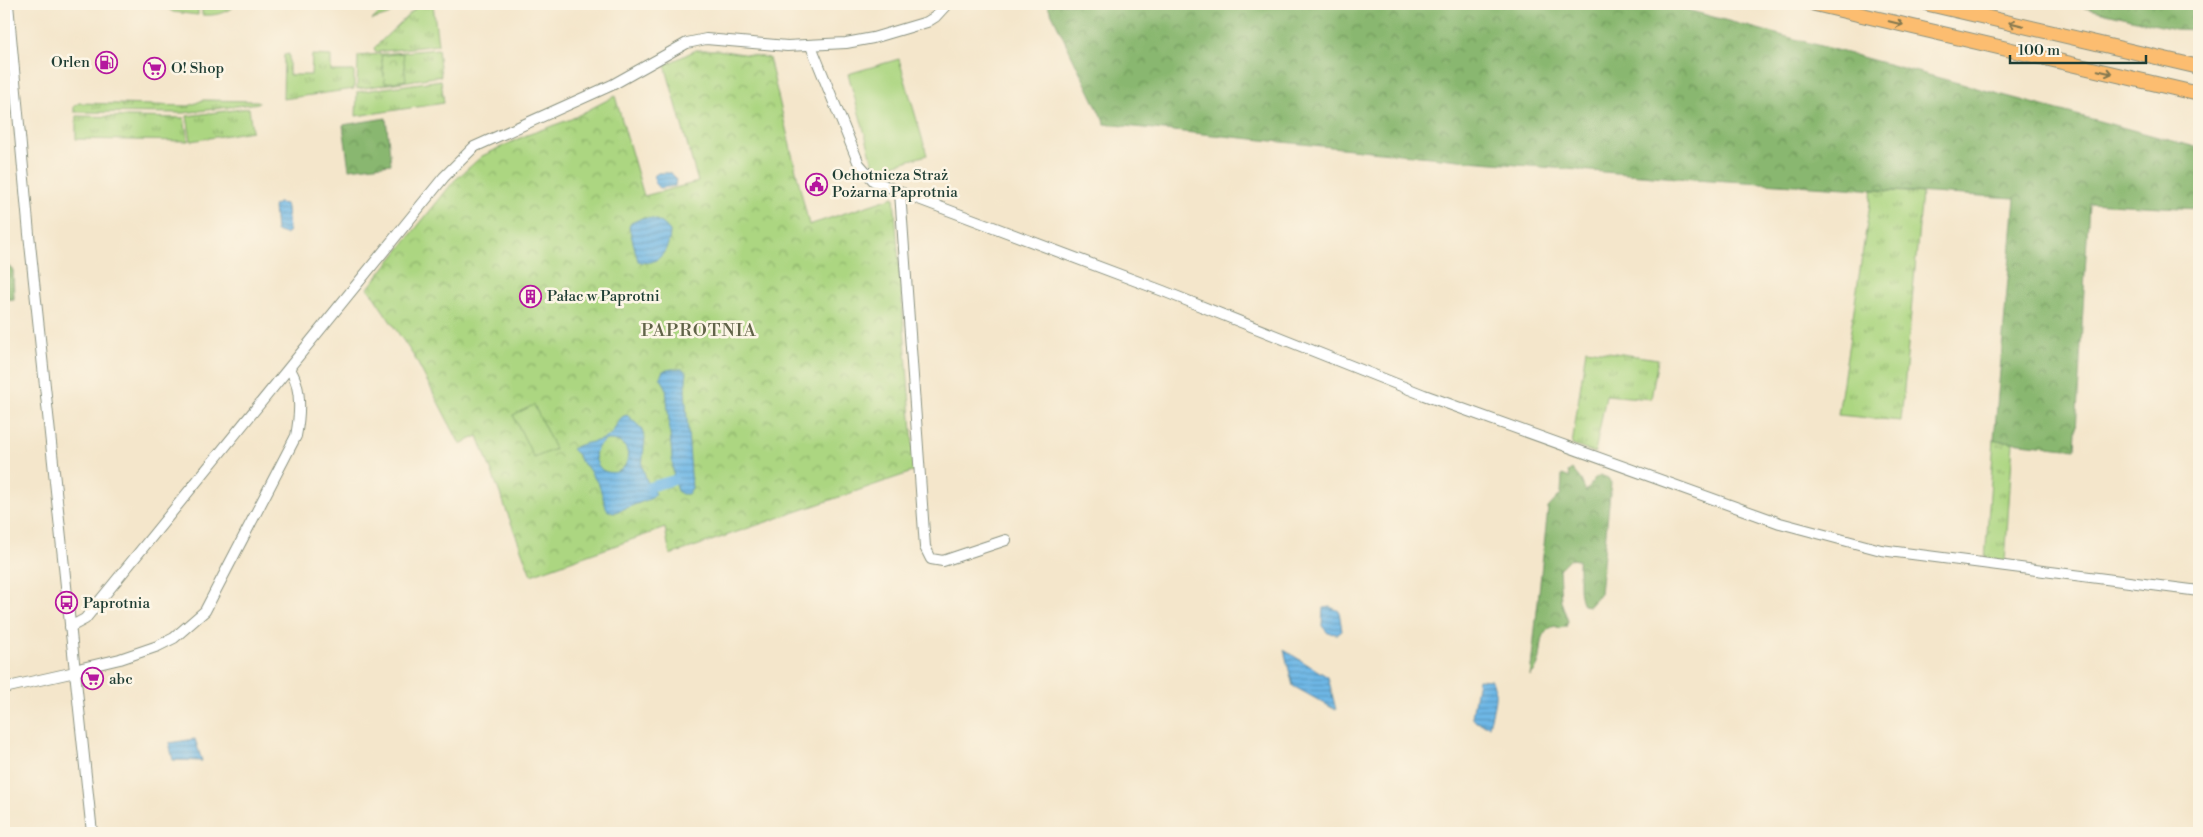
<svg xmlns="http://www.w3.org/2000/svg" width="2203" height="837" font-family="'Libre Bodoni',serif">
<defs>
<pattern id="grass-tufts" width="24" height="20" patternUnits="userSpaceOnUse" patternTransform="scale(1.25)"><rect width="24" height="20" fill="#acd681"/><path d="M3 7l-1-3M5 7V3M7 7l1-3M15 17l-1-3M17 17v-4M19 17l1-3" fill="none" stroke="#8baf6a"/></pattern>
<pattern id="forest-crowns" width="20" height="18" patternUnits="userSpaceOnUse" patternTransform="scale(1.25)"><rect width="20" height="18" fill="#89b76f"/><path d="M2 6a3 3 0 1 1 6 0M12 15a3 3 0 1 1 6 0" fill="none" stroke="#6f965c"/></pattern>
<pattern id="park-crowns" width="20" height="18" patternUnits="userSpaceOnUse" patternTransform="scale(1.25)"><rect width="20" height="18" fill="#acd681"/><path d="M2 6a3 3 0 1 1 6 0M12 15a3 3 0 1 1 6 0" fill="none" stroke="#8baf6a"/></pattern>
<pattern id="water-rules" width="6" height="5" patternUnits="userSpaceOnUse" patternTransform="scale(1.25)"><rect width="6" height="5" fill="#6eb7e6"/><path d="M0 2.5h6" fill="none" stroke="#5a96bb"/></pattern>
</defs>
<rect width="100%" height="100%" fill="#fcf5e5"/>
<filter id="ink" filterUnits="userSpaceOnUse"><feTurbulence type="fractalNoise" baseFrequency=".02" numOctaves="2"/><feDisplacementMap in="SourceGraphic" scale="10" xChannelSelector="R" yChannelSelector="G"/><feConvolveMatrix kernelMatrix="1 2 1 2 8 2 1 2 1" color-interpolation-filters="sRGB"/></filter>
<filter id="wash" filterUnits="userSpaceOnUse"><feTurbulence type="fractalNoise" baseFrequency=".0096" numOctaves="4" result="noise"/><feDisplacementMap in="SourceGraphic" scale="20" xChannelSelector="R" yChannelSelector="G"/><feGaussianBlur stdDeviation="1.12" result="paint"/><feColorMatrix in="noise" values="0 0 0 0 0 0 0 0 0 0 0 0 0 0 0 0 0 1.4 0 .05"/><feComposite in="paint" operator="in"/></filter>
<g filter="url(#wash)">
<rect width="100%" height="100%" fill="#f4e6cb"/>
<!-- grass -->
<path fill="url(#grass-tufts)" stroke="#668a5a" d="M161 4H198V15L173 12Z
M202 4H237C226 13 216 16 202 15Z
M389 4H402L388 15 372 20Z
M420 4H433L438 45 376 52 374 48Z
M438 49 441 76 357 89 358 56Z
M289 54V75H311L312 55 331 56V71H354V89L283 99 284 55Z
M441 80 444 103 356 116 357 92Z
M203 100 258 101 259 103 184 113 74 112V106L79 103 189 106Z
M249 108 252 131 191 141 187 116Z
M76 116 184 118 188 141 76 139Z
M1872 190 1922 193 1901 421 1838 415Z
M1586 349 1658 359 1651 399 1606 395 1595 453 1572 445Z
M1994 440 2013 442 2005 563 1985 560Z"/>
<!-- forest -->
<path fill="url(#forest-crowns)" stroke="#547a52" d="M1047 4H1665L2199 148V209L2089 203 2075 449 1994 440 2015 198 1677 178 1469 161 1105 124Z
M2068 4H2199V30L2174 29Z
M386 118 391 164 349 169 343 125Z
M4 264 13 269 14 299 4 300Z
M1572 469 1581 480 1586 492 1594 479 1600 475 1608 478 1611 483 1600 593 1589 606 1583 605C1576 591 1581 574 1578 560L1569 559 1559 569 1561 601 1568 621 1566 627 1559 628 1555 626C1533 632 1549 660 1530 676L1548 508 1561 494 1562 475 1570 478 1568 472Z"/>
<!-- park -->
<path fill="url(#park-crowns)" stroke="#668a5a" d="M696 50H718L769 58 809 225 894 197 915 471 670 555 665 528 531 575 478 436 460 444 415 358 368 288 454 181 482 156 527 135 571 119 615 96 644 196 698 182 665 65Z
M403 53 406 80 385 83 381 56Z"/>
<!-- pitch -->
<path fill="#acd681" stroke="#668a5a" d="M899 59 927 155 875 170 848 74Z
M534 405 555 449 534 458 513 415Z"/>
<!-- water -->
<path fill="url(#water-rules)" stroke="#467a8d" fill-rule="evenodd" d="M658 173H671L676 178 675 186 660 188 655 184 654 176Z
M278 203 286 204 287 208 289 231 285 234 276 231 274 206Z
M642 218C655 218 662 221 670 231 670 249 658 268 638 261L629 227 631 223Z
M672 369H682L687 372 685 390 692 488 688 494H682L677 491 674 480 666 387 660 377 663 371Z
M627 415 641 428 645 438 642 466 649 487 655 493 652 498 613 513 607 510 599 485 587 467 580 461 578 455 572 449C583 441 597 444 609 436 617 430 616 417 627 415ZM607 440C640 438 630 484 602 470 591 459 594 446 607 440Z
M1330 607 1339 611 1342 631 1338 634 1328 633 1322 626 1323 608Z
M1284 650 1328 677 1336 710 1293 686Z
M1478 679 1491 680C1500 692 1492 712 1489 726L1476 722 1472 717Z
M195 739 202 761 173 760 169 743Z"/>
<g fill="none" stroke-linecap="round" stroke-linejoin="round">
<!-- canal -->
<path stroke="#6eb7e6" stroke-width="10" d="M649 487 674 480"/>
</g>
</g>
<g filter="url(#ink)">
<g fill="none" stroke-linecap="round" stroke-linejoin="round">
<defs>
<path id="minor" d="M8 4 29 234 92 833
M811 46 859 164 874 181 900 192 1163 291 1424 395 1780 523 1881 550 2199 591
M900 192 925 547 931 559 943 561 1006 540
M70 627 85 619 444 177 474 147 612 85 687 43 706 39 787 46 846 43 873 38 927 22 935 17 947 4
M4 688 75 672 82 668 120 659 158 646 174 638 205 611 296 436C300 415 303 387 289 368"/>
<path id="highway" d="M1815 4 2199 94
M1929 4 2199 67"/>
</defs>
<!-- minor casing -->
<use href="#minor" stroke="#8a9280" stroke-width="12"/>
<!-- highway casing -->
<use href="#highway" stroke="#8a9280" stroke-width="16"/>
<!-- minor -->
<use href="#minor" stroke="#fff" stroke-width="10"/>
<!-- highway -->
<use href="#highway" stroke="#fcbd6f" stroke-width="14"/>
</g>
<!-- one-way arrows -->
<defs><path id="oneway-shaft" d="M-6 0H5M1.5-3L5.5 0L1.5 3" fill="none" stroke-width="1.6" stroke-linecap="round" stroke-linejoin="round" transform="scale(1.25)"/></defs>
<g stroke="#82774f">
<use href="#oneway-shaft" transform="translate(1896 23) rotate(13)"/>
<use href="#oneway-shaft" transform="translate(2016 24) rotate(-167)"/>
<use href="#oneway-shaft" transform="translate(2105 72) rotate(13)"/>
</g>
</g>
<!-- icons -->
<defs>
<symbol id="fuel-ring" viewBox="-11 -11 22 22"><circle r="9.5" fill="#fcf5e5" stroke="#b5179e" stroke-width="1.5"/><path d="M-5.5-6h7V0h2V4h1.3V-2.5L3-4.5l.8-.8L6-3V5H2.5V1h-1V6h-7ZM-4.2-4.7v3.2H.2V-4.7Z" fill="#b5179e"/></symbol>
<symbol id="supermarket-ring" viewBox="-11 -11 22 22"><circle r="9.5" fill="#fcf5e5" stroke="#b5179e" stroke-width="1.5"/><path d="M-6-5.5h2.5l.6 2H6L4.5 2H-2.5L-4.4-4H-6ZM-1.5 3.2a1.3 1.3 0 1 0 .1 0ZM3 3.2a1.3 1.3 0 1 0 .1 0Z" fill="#b5179e"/></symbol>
<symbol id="civic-ring" viewBox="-11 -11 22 22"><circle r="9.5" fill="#fcf5e5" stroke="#b5179e" stroke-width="1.5"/><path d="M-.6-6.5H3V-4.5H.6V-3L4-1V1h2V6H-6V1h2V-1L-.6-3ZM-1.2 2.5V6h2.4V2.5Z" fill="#b5179e"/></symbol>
<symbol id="building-ring" viewBox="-11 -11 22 22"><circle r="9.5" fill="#fcf5e5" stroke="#b5179e" stroke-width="1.5"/><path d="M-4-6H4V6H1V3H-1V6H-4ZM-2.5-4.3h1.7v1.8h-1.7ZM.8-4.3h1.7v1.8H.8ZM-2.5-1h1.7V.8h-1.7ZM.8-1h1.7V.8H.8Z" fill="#b5179e"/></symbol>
<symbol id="bus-ring" viewBox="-11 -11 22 22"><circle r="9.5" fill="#fcf5e5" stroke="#b5179e" stroke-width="1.5"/><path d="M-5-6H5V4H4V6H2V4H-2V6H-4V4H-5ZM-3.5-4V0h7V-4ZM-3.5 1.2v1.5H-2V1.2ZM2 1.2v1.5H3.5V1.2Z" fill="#b5179e"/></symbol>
</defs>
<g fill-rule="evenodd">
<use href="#fuel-ring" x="94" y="50" width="25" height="25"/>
<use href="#supermarket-ring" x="142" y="56" width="25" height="25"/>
<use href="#civic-ring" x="804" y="172" width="25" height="25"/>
<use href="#building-ring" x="518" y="284" width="25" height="25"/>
<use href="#bus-ring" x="54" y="590" width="25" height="25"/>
<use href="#supermarket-ring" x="80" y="666" width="25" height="25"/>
</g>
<g text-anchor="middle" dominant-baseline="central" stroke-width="5" stroke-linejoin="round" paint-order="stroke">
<!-- poi labels -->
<g font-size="15" fill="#1f3d34" stroke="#fcf5e5" text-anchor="start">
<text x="90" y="62" text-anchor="end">Orlen</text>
<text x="171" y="68">O! Shop</text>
<text x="832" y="175">Ochotnicza Straż<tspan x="832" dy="17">Pożarna Paprotnia</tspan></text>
<text x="547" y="296">Pałac w Paprotni</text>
<text x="83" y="603">Paprotnia</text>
<text x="109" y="679">abc</text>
</g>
<!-- quarter labels -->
<g font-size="18" letter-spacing="1" fill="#606348" stroke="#fcf5e5">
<text x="699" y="330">PAPROTNIA</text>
</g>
</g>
<!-- margin -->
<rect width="2203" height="837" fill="none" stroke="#fcf5e5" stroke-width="20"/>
<!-- scale -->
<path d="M2010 55v8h136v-8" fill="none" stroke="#1f3d34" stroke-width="2.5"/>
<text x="2018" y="55" font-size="15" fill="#1f3d34" stroke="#fcf5e5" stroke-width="4" paint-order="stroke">100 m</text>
</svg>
